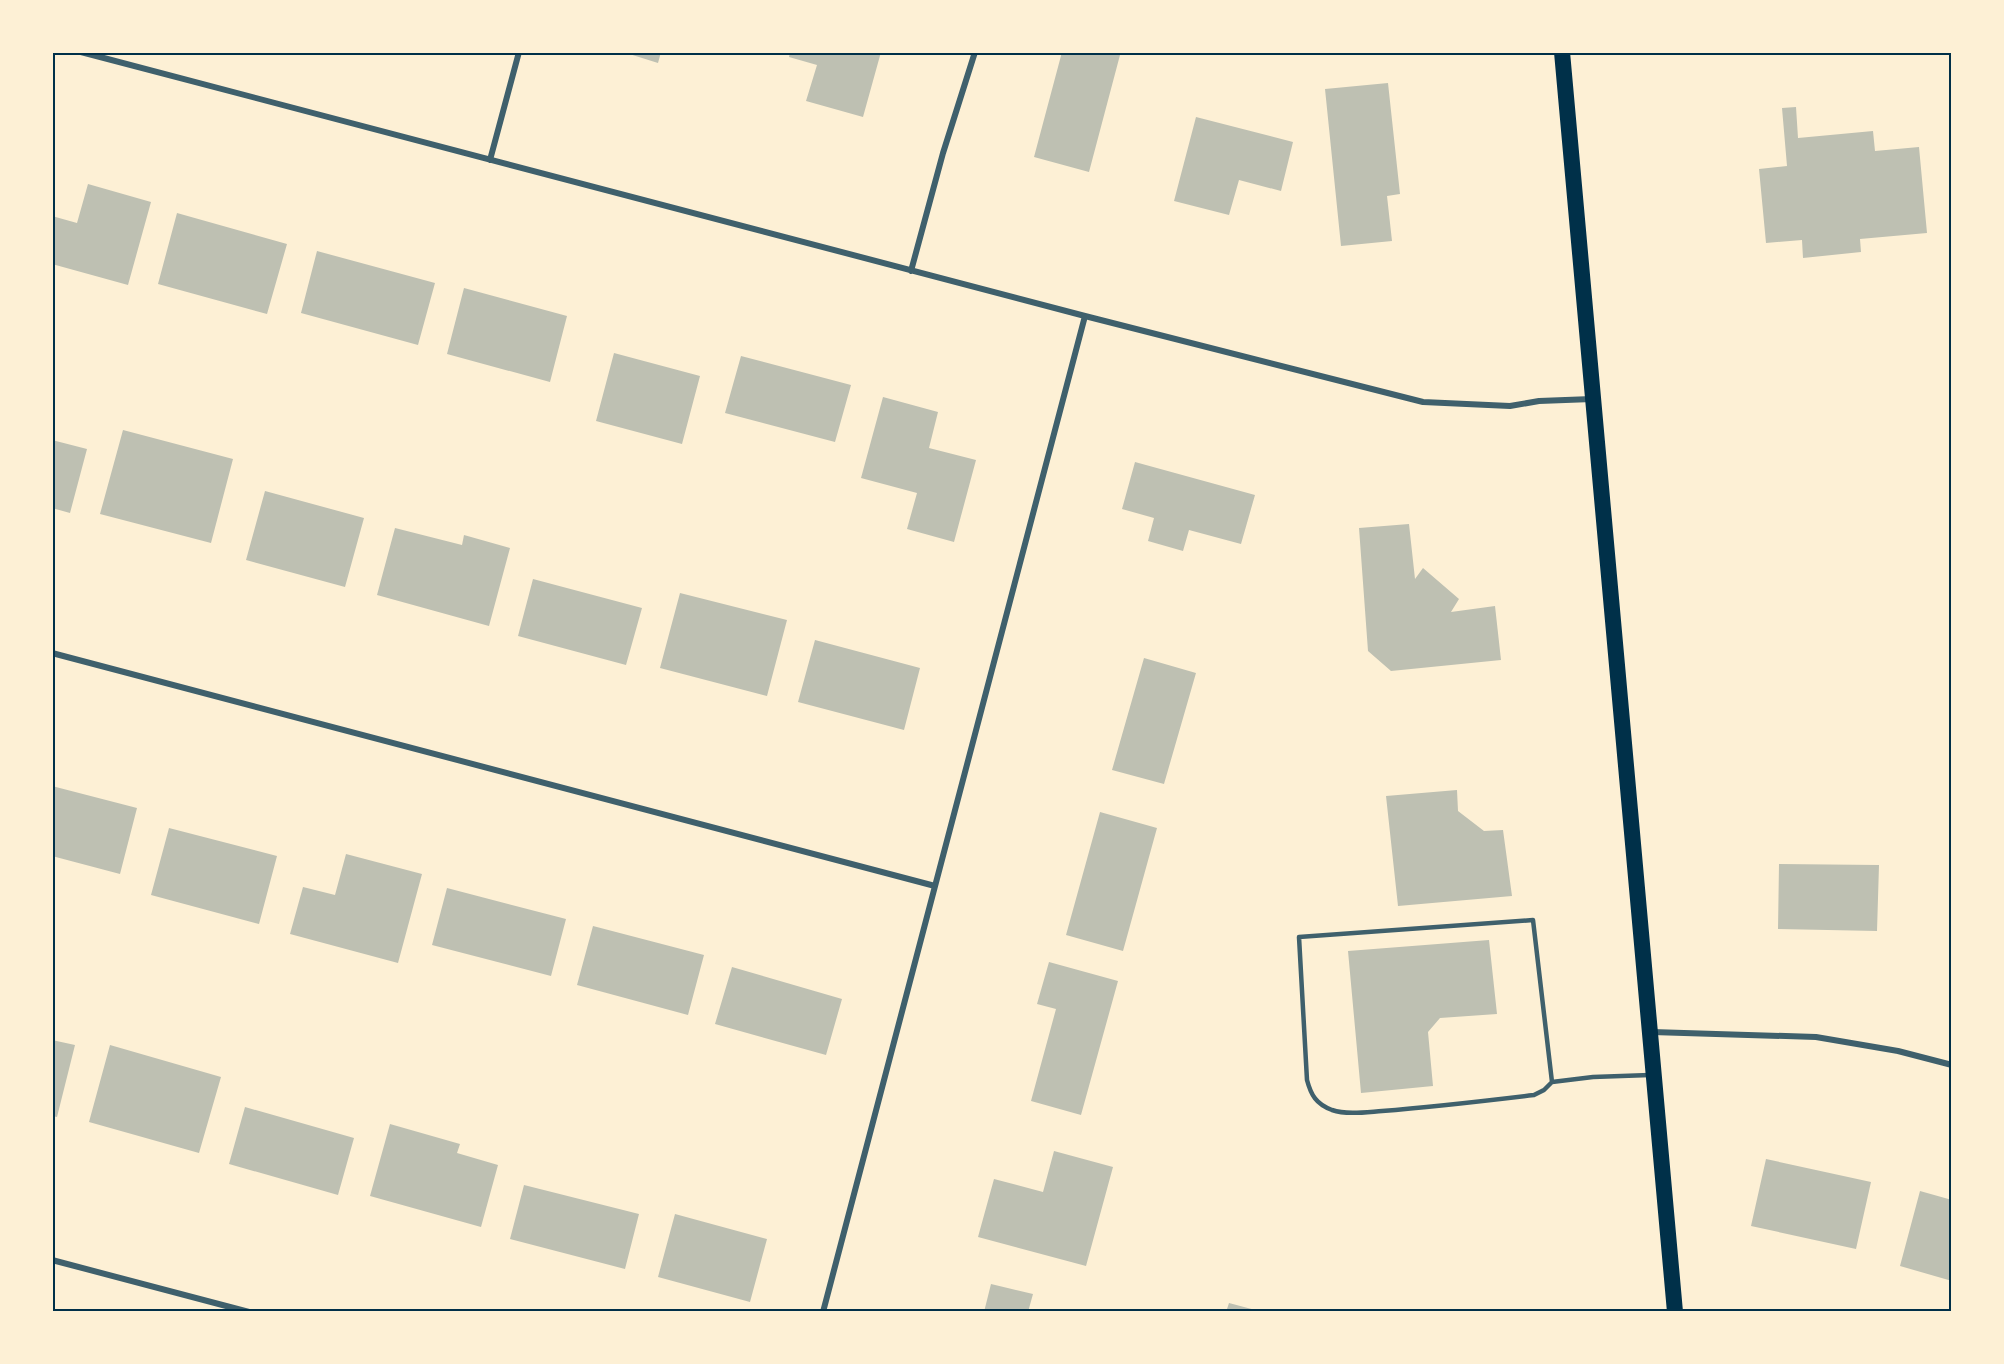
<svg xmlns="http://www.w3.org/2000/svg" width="2004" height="1364" font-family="'PT Sans',sans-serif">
<rect width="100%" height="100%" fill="#fdf0d5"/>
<!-- building -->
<path fill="#bec0b2" d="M623 52H661L658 63Z
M790 52H881L863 117 806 101 817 65 789 57Z
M1062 52H1110L1120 55 1089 172 1034 157Z
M1388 83 1400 194 1387 196 1392 241 1341 246 1325 89Z
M1796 107 1798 138 1873 131 1875 151 1919 147 1927 233 1860 239 1861 252 1803 258 1802 240 1766 243 1759 169 1787 166 1782 108Z
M1196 117 1293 142 1281 191 1239 180 1229 215 1174 201Z
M88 184 151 202 128 285 52 264V216L77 223Z
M177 213 287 244 267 314 158 284Z
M317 251 435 283 418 345 301 313Z
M464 288 567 316 550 382 447 354Z
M614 353 700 376 682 444 596 421Z
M741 356 851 385 835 442 725 413Z
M883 397 938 412 929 448 976 460 954 542 907 529 917 493 861 478Z
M123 430 233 459 211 543 100 514Z
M52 440 87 449 70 513 52 508Z
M1135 462 1255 495 1241 544 1189 530 1183 551 1148 541 1154 518 1122 509Z
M265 491 364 518 345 587 246 560Z
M1409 524 1415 579 1423 568 1459 599 1451 612 1495 606 1501 660 1391 671 1368 651 1359 528Z
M395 528 462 545 464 535 510 548 489 626 377 595Z
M533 579 642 608 626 665 518 636Z
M680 593 787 620 767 696 660 668Z
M815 640 920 668 904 730 798 702Z
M1144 658 1196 673 1164 784 1112 770Z
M52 786 137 808 120 874 52 856Z
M1457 790 1458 811 1484 831 1503 830 1512 896 1398 906 1386 796Z
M1100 812 1157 828 1123 951 1066 935Z
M169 828 277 856 259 924 151 895Z
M346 854 422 874 398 963 290 934 303 887 335 895Z
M1779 864 1879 865 1877 931 1778 929Z
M447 888 566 919 551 976 432 945Z
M593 926 704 955 688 1015 577 985Z
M1489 940 1497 1014 1440 1018 1428 1032 1433 1086 1361 1093 1348 951Z
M1049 962 1118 981 1081 1115 1031 1101 1056 1009 1037 1004Z
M732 967 842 999 826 1055 715 1024Z
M52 1040 75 1045 57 1117 52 1116Z
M110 1045 221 1077 199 1153 89 1122Z
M245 1107 354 1138 338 1195 229 1164Z
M390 1124 460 1144 457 1153 498 1165 481 1227 370 1196Z
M1054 1151 1113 1167 1086 1266 978 1237 994 1179 1043 1192Z
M1766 1159 1871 1182 1856 1249 1751 1226Z
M524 1185 639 1214 625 1269 510 1239Z
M1920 1191 1952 1200V1281L1900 1266Z
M675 1214 767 1239 750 1302 658 1277Z
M991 1284 1033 1294 1028 1312H984Z
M1229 1303 1259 1311V1312H1226Z"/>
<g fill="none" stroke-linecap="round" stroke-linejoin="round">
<!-- service -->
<path stroke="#3f606c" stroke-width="4.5" d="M1552 1082 1544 1090 1534 1095C1484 1101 1433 1107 1382 1111 1367 1112 1347 1115 1332 1110 1316 1104 1311 1095 1307 1080L1299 937 1533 920 1552 1082 1593 1077 1650 1075"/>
<!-- minor -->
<path stroke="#3f606c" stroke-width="6" d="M81 52 1085 316 1423 402 1510 406 1539 401 1592 399
M490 160 519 52
M911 271 943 153 975 52
M52 653 935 886
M1652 1032 1816 1037 1898 1051 1952 1065
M52 1260 249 1312
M823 1312 1085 316"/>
<!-- trunk -->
<path stroke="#003049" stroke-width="16" d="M1562 52 1675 1312"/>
</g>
<!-- border -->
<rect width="2004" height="1364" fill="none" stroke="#fdf0d5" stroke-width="108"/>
<rect x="54" y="54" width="1896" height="1256" fill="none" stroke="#003049" stroke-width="2"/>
</svg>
